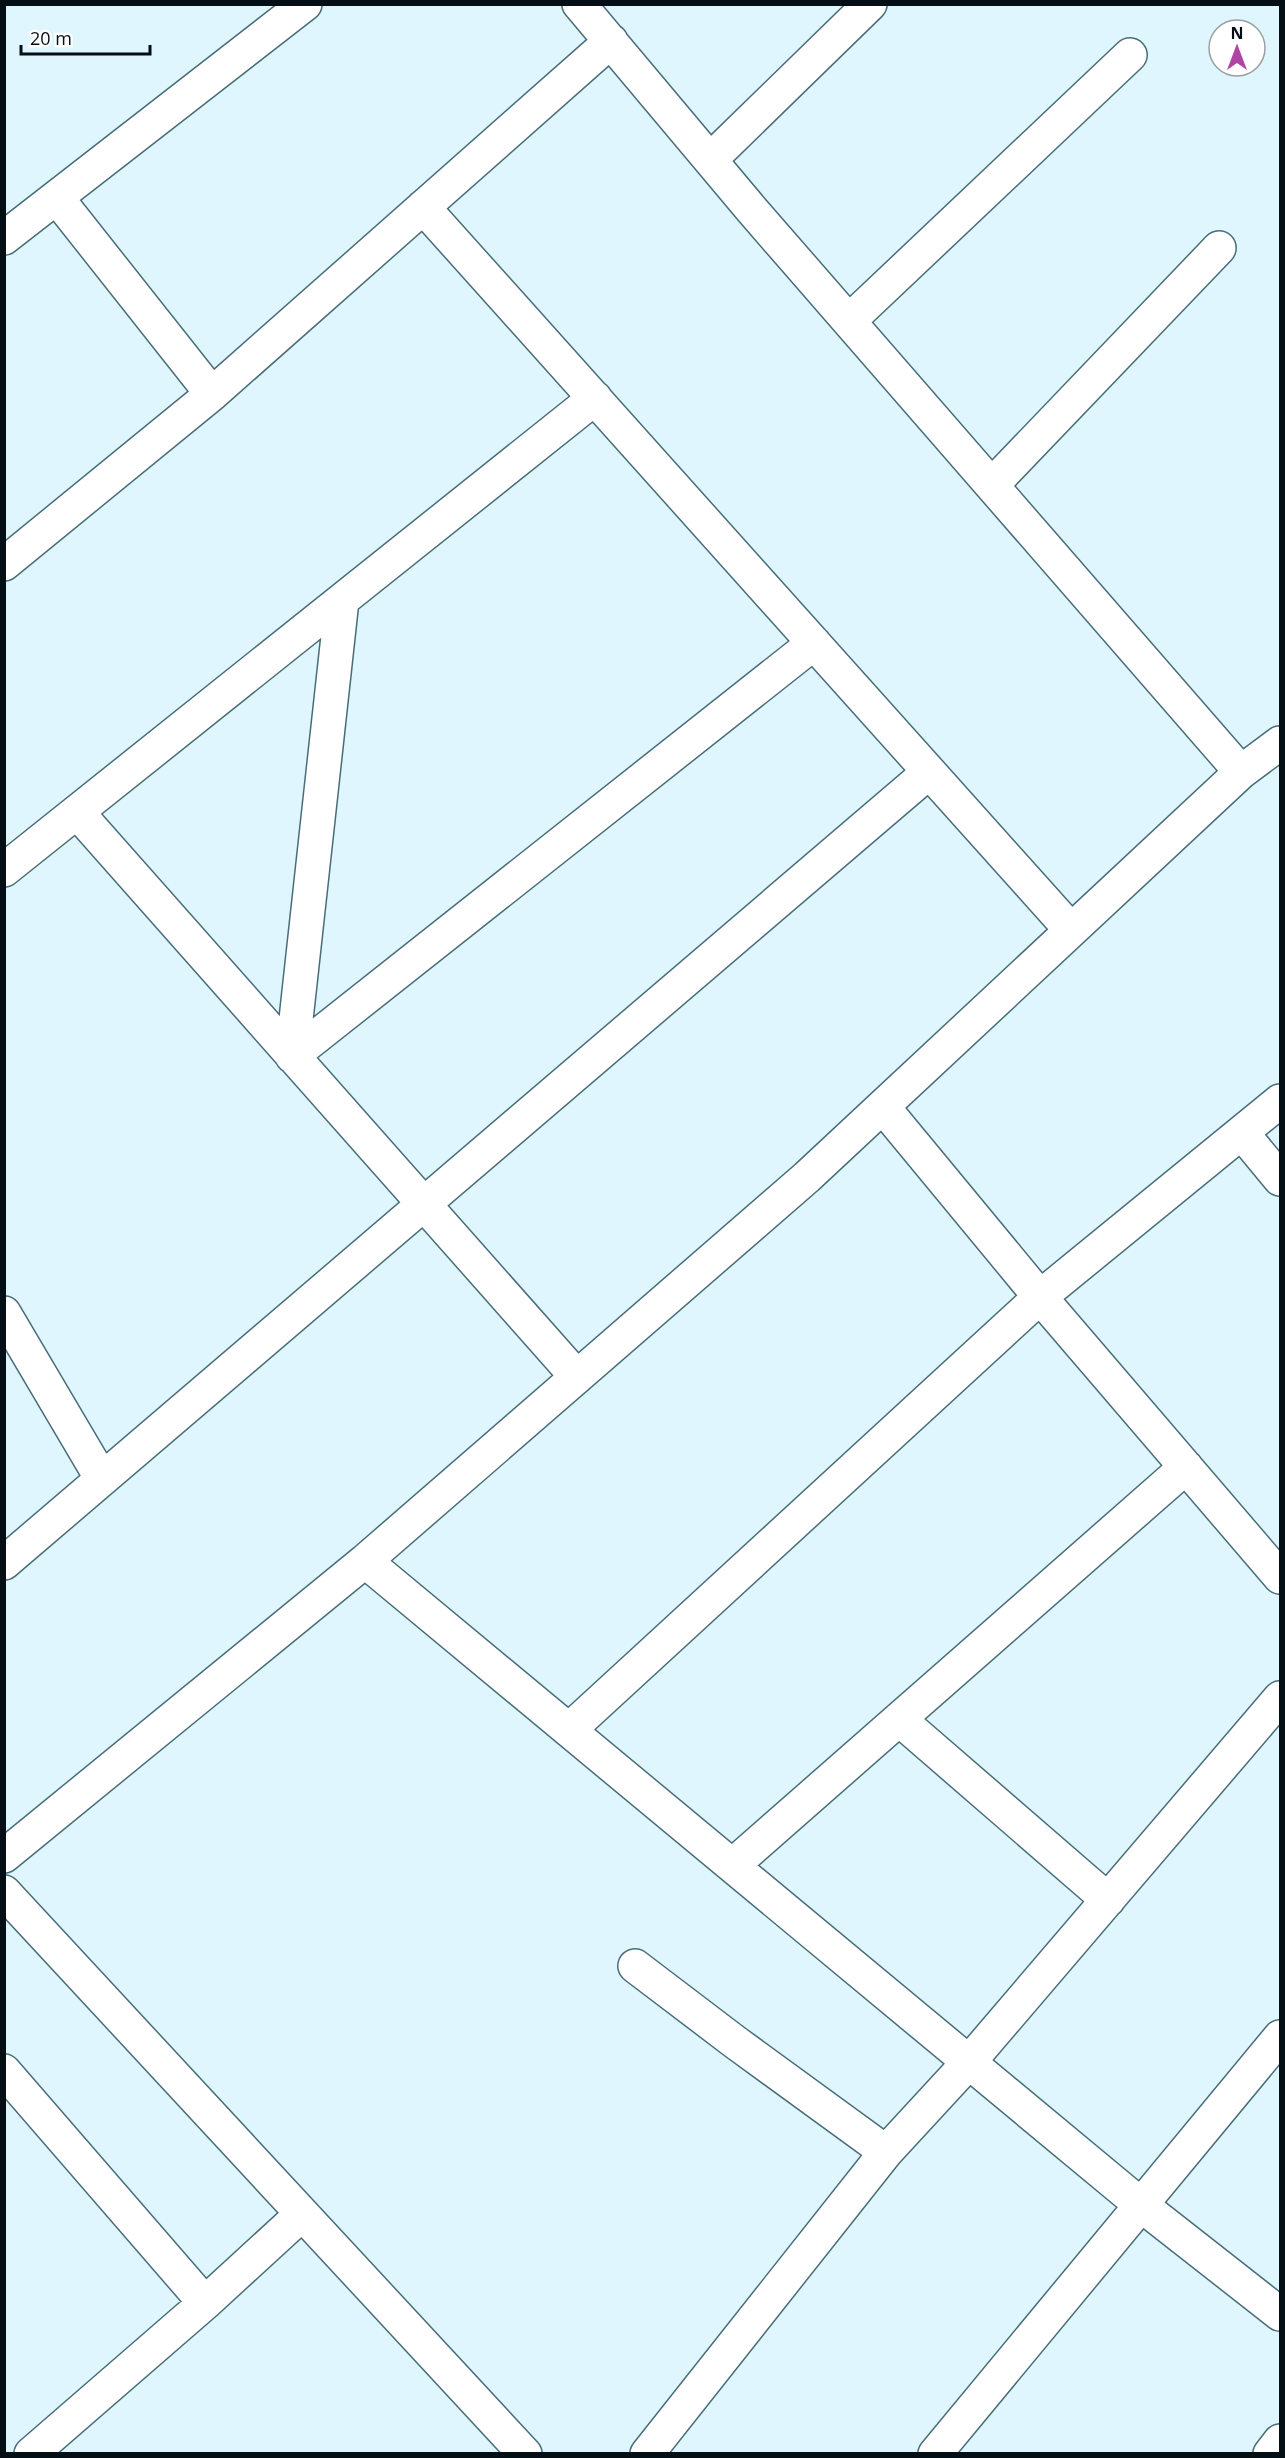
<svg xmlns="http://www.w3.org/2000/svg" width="1285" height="2458" font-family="'Open Sans',sans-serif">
<rect width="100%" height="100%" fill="#dff6fe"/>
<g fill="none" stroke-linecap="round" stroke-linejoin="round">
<defs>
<path id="minor" d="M579 4 752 210 1241 772
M710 160 870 4
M57 198 212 394
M423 207 1071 930
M4 238 305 4
M849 321 1130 55
M992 485 1219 248
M4 564 212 394 611 41
M77 812 577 1377
M4 870 595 398
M292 1056 814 643
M292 1056 342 600
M883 1107 1040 1297 1280 1577
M1242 1133 1280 1179
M4 1313 102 1479
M365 1561 1141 2205 1280 2314
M4 1563 929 772
M899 1719 1108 1900
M569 1730 1040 1297 1280 1101
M4 1856 365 1561 807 1177 1241 772 1280 743
M733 1865 1186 1467
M4 1892 525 2454
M635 1966 735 2042 886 2152
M4 2071 205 2303
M31 2454 205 2303 302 2214
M647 2454 886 2152 969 2062 1280 1698
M935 2454 1280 2037
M1270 2454 1280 2441"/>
</defs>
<!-- minor casing -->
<use href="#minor" stroke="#496d78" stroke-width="36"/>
<!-- minor -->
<use href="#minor" stroke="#fff" stroke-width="33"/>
</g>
<!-- border -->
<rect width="1285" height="2458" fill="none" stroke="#030f14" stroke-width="12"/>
<!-- north arrow -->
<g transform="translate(1237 48)"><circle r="28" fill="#ffffff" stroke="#9a9fa1" stroke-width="1.5"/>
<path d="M0-4.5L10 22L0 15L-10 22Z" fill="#b044a3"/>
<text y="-9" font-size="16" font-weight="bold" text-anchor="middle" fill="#030f14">N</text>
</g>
<!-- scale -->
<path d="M21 45v9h129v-9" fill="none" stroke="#030f14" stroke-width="3"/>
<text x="30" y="45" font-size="18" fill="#030f14" stroke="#ffffff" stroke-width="4.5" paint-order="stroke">20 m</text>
</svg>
